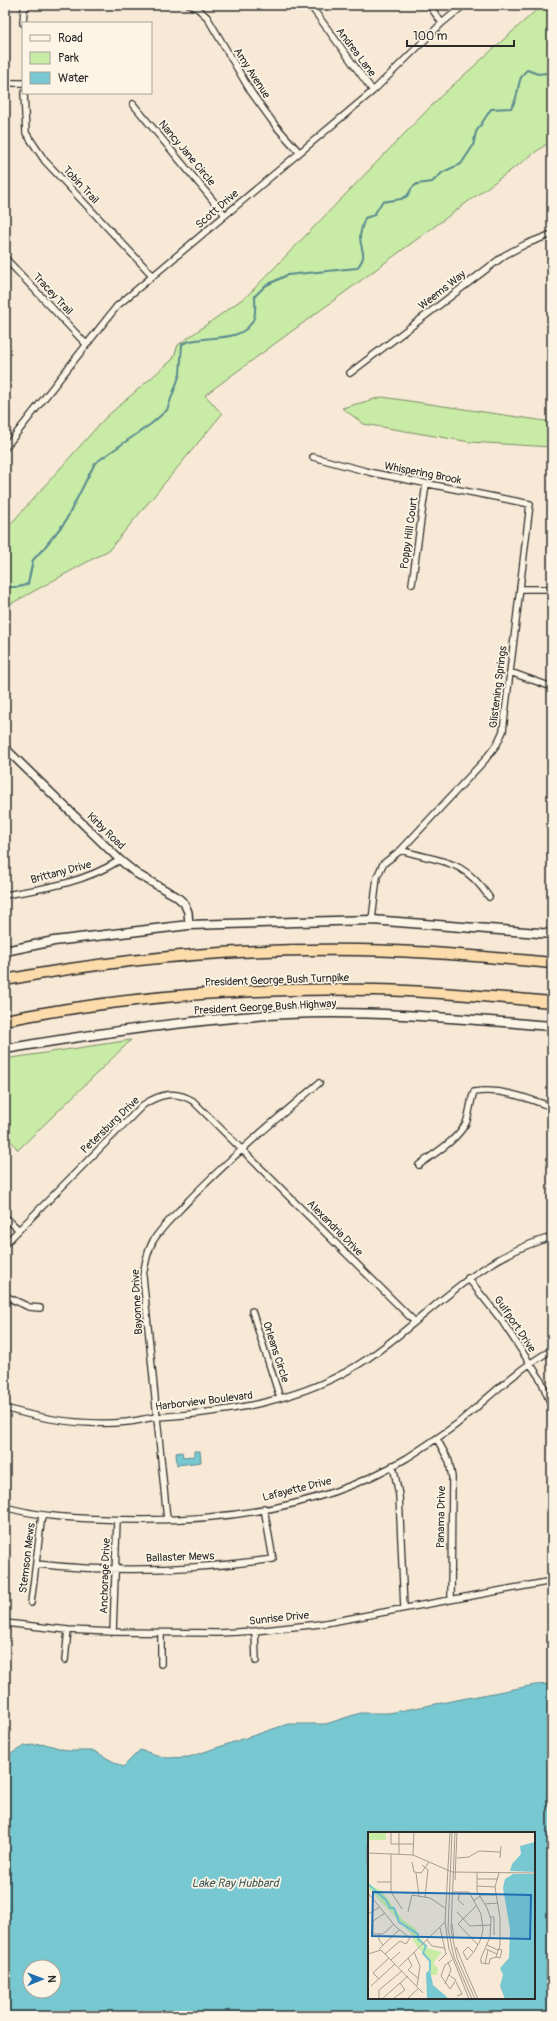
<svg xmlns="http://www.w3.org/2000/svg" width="557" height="2021" font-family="Pangolin,sans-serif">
<rect width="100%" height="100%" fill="#f7e9d5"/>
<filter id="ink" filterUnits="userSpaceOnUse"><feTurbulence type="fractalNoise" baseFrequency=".025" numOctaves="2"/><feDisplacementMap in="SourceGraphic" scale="8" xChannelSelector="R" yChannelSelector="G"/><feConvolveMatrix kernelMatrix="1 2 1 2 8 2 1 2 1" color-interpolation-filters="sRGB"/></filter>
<g filter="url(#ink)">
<!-- green -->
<path fill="#c8eca5" stroke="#7a8c68" d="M542 5H552V140L205 395 222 414 109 550 5 607V527H8L105 418 173 359 178 345 248 295 442 95Z
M382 397 552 422V447L470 442 364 424 342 408Z
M131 1040 18 1150 5 1134V1059Z"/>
<!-- water -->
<path fill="#78c8d2" stroke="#59898f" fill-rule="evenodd" d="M194 1451H200L201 1462 177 1465 176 1453 182 1452 183 1457 194 1456Z
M552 1684V2016H5V1757L25 1746 45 1744 69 1751H94L123 1767 140 1750 167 1758 189 1757 288 1724H326L360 1713H389L535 1685ZM369 1833H534V1998H369ZM30 1967H54V1991H30Z"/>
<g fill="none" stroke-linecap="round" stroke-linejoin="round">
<!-- stream -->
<path stroke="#59898f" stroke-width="2" d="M5 587H19L28 584 33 560 44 548 65 522 95 463 151 424 167 410 180 374 182 344C203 333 243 346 254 318 256 312 255 303 255 296L265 286 287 275 357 268C369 253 360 252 360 236 361 230 363 223 365 218L374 215 382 202 401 199 407 196 412 188 417 184 432 182 443 172 461 164 473 146 476 132 491 109 511 108C521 96 515 79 527 70L538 74 547 73 552 66"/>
<defs>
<path id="minor" d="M190 5 197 8 207 17 251 92 275 125 299 152
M310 5 373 91
M429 5 442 23
M23 23 24 9 28 5
M5 83H23
M24 93 26 133 45 161 153 276
M133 104 225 215
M5 258 86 344
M350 373 505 255 526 244 552 234
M5 448 117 306 373 91 442 23 464 5
M313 457 373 473 530 504 503 731 497 744 484 761 401 850 383 864 377 877 372 920
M412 584 426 484
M520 589H552
M510 672 552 687
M401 850C441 863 462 857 489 897
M5 895C47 888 83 883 120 860
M419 1165C435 1153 456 1141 466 1123 470 1113 470 1102 474 1092 502 1088 527 1098 552 1107
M5 1217 18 1229
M5 1244 143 1105C160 1094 175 1090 193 1101L415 1322
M468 1278 502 1321 541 1380 552 1407
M5 1296 29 1307 40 1308
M252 1311 280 1398
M5 1408C45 1420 86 1426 127 1422 137 1421 147 1418 157 1417 230 1412 305 1401 367 1359 429 1317 476 1257 552 1237
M437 1439 449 1461 452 1477 451 1599
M393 1465 399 1495 404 1608
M5 1507C36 1516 68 1518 101 1519 204 1524 317 1512 407 1458 424 1447 441 1436 457 1424 488 1398 517 1369 552 1350
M167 1519 143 1276C145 1264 147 1252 153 1241 162 1226 177 1213 189 1200 230 1158 274 1121 319 1083
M36 1564C115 1573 195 1570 273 1559L264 1508
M31 1603 42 1515
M5 1623 68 1630 113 1632 219 1633 255 1631 320 1624 552 1581
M255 1631 256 1661
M113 1632 117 1520
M65 1660 68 1630
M161 1664V1633"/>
<path id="tertiary" d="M5 748 120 860 137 874 176 896 184 903 188 912 189 925"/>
<path id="secondary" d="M5 951 54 941 189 925 372 920 552 934
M5 1049C98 1033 192 1019 287 1014 375 1010 464 1019 552 1026"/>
<path id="motorway" d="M5 980C122 958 240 948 359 950 424 951 488 957 552 963
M5 1020C126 996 251 987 374 990 434 991 493 997 552 1002"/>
</defs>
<!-- minor casing -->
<use href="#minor" stroke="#2b2b2b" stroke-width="8"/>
<!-- tertiary casing -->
<use href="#tertiary" stroke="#2b2b2b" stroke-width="10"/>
<!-- secondary casing -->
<use href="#secondary" stroke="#2b2b2b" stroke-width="11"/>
<!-- motorway casing -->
<use href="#motorway" stroke="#2b2b2b" stroke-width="13"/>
<!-- minor -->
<use href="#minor" stroke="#fcf5e5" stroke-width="5.5"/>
<!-- tertiary -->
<use href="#tertiary" stroke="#fcf5e5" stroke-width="7"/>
<!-- secondary -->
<use href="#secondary" stroke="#fcf5e5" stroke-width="8"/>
<!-- motorway -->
<use href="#motorway" stroke="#fddcac" stroke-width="10"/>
</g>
</g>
<g text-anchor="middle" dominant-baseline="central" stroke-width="3.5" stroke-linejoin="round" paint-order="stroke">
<!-- street labels -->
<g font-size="11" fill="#2b2b2b" stroke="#fcf5e5">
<text transform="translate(356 52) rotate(53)">Andrea Lane</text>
<text transform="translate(252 73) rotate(57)">Amy Avenue</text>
<text transform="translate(187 153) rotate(50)">Nancy Jane Circle</text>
<text transform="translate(81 185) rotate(47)">Tobin Trail</text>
<text transform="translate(217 209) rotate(-41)">Scott Drive</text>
<text transform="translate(442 290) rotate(-38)">Weems Way</text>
<text transform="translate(53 294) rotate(47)">Tracey Trail</text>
<text transform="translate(423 473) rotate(11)">Whispering Brook</text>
<text transform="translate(409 533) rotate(-82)">Poppy Hill Court</text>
<text transform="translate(498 687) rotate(-83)">Glistening Springs</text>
<text transform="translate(106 831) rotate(44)">Kirby Road</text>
<text transform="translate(61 872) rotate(-15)">Brittany Drive</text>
<text transform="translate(277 980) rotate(-2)">President George Bush Turnpike</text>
<text transform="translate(265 1007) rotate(-3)">President George Bush Highway</text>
<text transform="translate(110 1125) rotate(-44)">Petersburg Drive</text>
<text transform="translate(335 1228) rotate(45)">Alexandria Drive</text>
<text transform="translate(137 1302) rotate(-93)">Bayonne Drive</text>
<text transform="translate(515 1324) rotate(56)">Gulfport Drive</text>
<text transform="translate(276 1352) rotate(72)">Orleans Circle</text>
<text transform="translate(204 1401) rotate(-7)">Harborview Boulevard</text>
<text transform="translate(297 1489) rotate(-14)">Lafayette Drive</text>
<text transform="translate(441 1517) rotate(-89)">Panama Drive</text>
<text transform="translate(180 1557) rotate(-2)">Ballaster Mews</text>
<text transform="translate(27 1558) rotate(-83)">Stemson Mews</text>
<text transform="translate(105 1576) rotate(-88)">Anchorage Drive</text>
<text transform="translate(279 1618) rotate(-6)">Sunrise Drive</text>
</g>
<!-- water labels -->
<g font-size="12" font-style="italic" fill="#425a5d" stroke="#fcf5e5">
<text x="235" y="1883">Lake Ray Hubbard</text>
</g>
</g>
<!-- overview -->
<g transform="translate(368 1832)">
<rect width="167" height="167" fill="#f7e9d5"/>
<path d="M0 0H18V8H0ZM0 47 2 53 14 59 35 88 47 96 55 110 50 116 45 108V104L0 56ZM57 111 59 116 74 120 65 131 70 136 69 143H63L61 126 51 117Z" fill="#c8eca5"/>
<path d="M167 10V40L142 39 144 32 153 22 152 14ZM145 42H167V167H137L132 154 135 143 132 136 141 126 142 97 135 56 137 47ZM62 138 65 153 81 167H59L58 141Z" fill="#78c8d2"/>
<path fill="none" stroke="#78c8d2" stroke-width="2" d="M0 52 18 68 22 76H26L31 90 50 102V107L58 114 55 121 62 129V139"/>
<path fill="none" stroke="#a59d91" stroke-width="1" d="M23 0V12H46M82 0 77 90 81 117 92 144M84 0 80 97 86 125 104 167M87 0 83 98 89 126 107 167M0 21 45 23 84 40 167 41M23 22V60L34 77M31 22V0M45 23 46 0M89 26 101 25 111 19 132 20M132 26 133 14M44 30 46 40 53 41 61 30M54 33 60 38 57 65M48 41 51 64M109 41V59L119 76 123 87 122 105 113 126V131L121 132 122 127 128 125 132 113V86L127 55 131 41M109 47H129M87 48 89 0M9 50H23M109 54 127 55M85 60H101L113 82 115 97 113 107 106 120 104 122 99 128 95 120 100 115 106 121M92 60 90 68 96 73M0 61 28 95 42 106 38 112 32 109 17 122M105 69 114 63H128M117 72 130 71M108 74 90 92 110 113M40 80 44 63 62 66 77 76M89 80 102 94 123 93M17 81 5 89V102H15L26 92M0 82 12 75M122 85H126V103M84 92 86 106M11 102V108L15 113M59 108 64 114 76 116M119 113 130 118M88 115 99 142M11 117 31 98M118 117 129 122M46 120 52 134 49 154M0 122 13 118 55 161M128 125 132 126 134 118 131 117M40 126 44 134 40 138 51 147M23 128 32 120M71 129 78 122 72 96M117 132 120 118M31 135 77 90M99 142 110 167M81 143 88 148 82 157 73 144 77 133 84 128M92 144 101 167M11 147 5 141 21 126M88 150 94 162 89 164M77 152 83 138 80 130M3 154 27 132M26 166 37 158 32 151M11 167V158L34 139M14 167 40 144M39 167 51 156"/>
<path fill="#1f6fb2" fill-opacity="0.15" stroke="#1f6fb2" stroke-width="2" d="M5 60 163 63 162 107 4 104Z"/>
<rect width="167" height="167" fill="none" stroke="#2b2b2b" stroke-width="2"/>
</g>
<!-- margin -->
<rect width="557" height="2021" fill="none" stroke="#fcf5e5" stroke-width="20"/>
<rect x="10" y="10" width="537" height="2001" fill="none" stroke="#2b2b2b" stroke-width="1.5" filter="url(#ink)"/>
<!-- legend -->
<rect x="22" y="22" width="130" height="72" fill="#fcf5e5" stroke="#a8a49b"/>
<rect x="30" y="35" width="20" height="6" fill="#fcf5e5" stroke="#a8a49b"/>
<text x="58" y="42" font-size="12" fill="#2b2b2b">Road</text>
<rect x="30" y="52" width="20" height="12" fill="#c8eca5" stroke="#a8a49b"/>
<text x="58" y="62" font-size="12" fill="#2b2b2b">Park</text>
<rect x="30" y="72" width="20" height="12" fill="#78c8d2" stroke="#a8a49b"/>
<text x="58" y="82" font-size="12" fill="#2b2b2b">Water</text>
<!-- north arrow -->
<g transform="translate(42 1979) rotate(89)"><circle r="19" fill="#fcf5e5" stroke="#a8a49b"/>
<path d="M0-3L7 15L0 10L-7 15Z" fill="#1f6fb2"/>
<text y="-6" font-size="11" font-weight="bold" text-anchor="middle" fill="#2b2b2b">N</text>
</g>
<!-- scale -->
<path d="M407 40v6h107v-6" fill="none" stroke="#2b2b2b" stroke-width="2"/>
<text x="413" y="40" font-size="12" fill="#2b2b2b" stroke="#fcf5e5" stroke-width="3" paint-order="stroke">100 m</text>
</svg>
